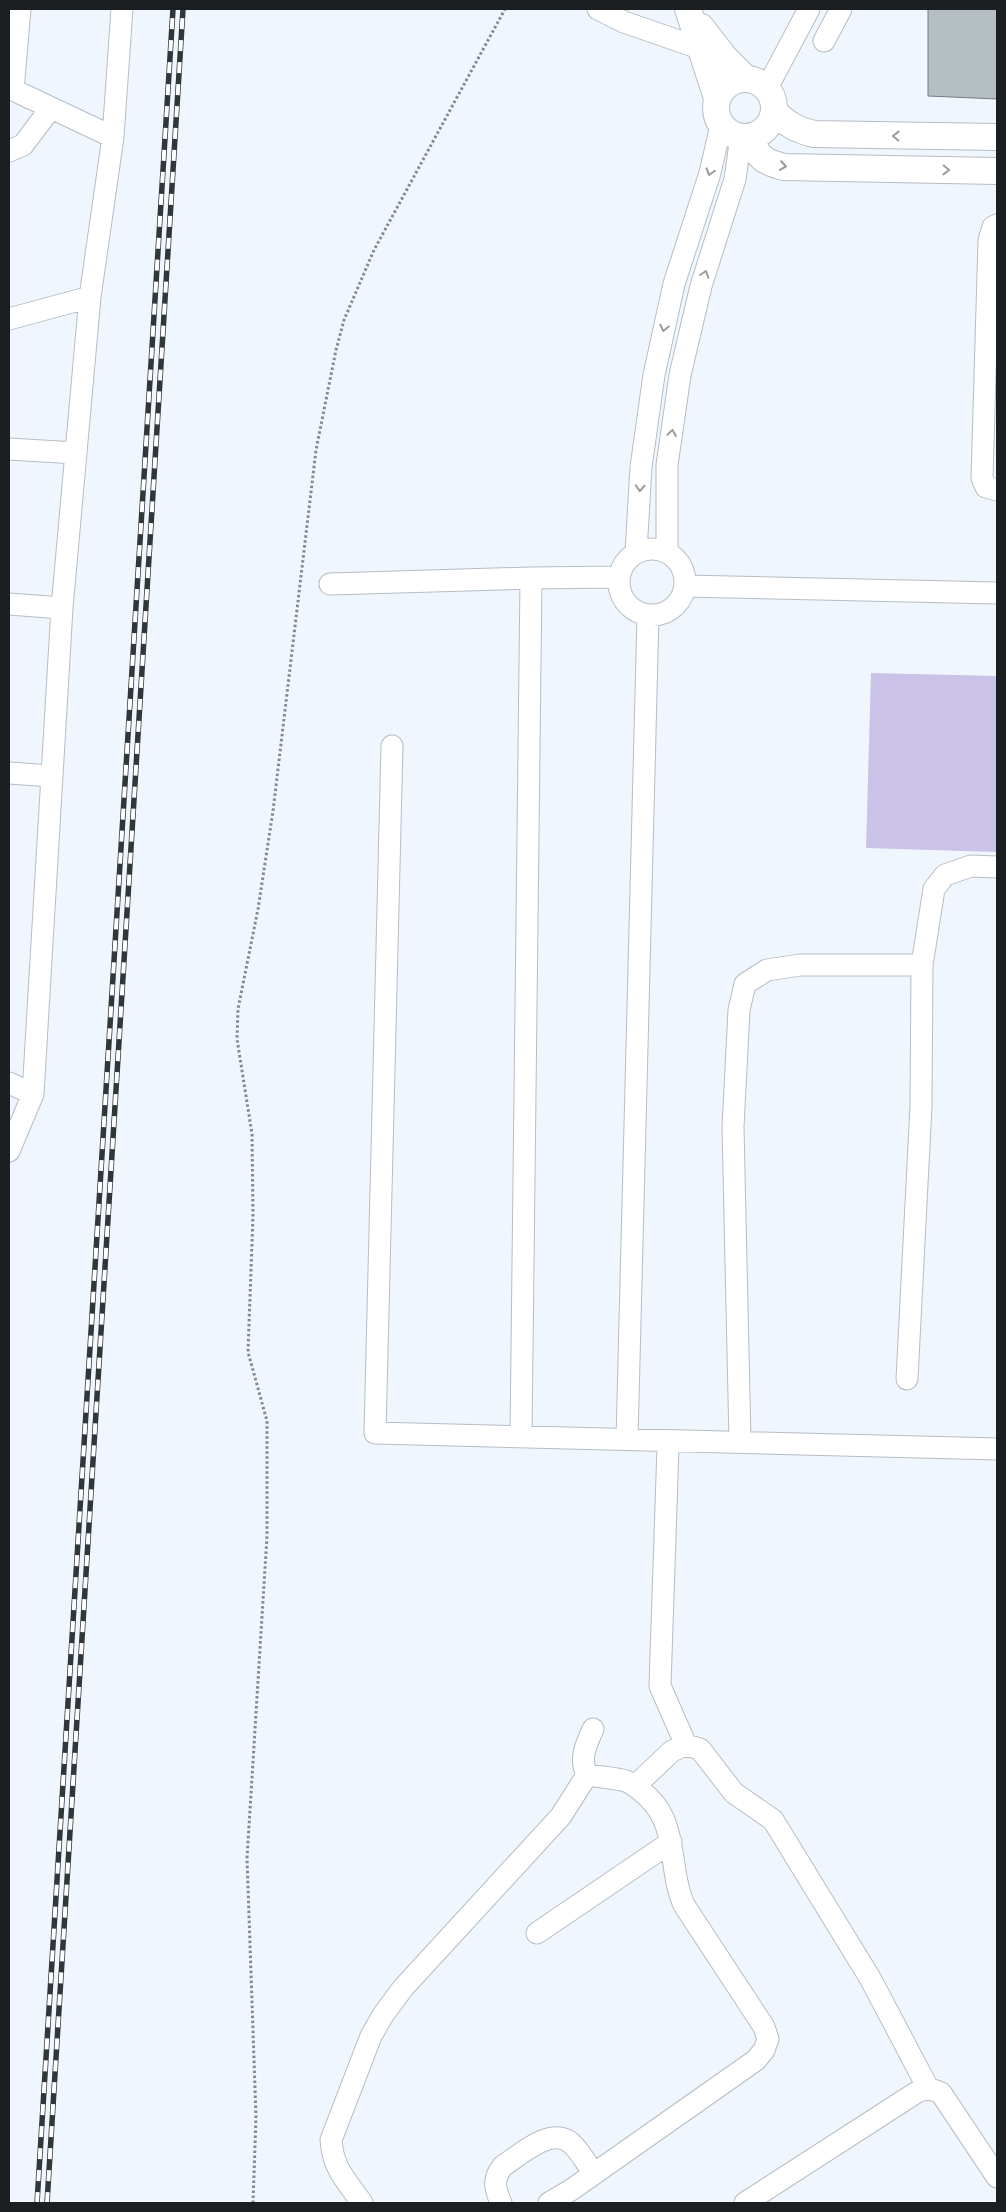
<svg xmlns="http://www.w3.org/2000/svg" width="1006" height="2212" font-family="'IBM Plex Sans',sans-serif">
<rect width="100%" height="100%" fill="#eff6fd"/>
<!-- green -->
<path fill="#cbc2e7" d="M871 673 997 676V852L866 848Z"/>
<!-- building -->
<path fill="#b5bfc3" stroke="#747e81" d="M928 9H997V99L928 96Z"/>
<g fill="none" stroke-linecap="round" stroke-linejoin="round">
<defs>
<path id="minor" d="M598 9 624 22 702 49
M824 41 841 9
M9 88 113 137
M767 88 809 9
M13 90 20 9
M9 151 23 145 51 108
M997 225 993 227 989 240 982 478 986 487 997 490
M9 319 90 297
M9 449 76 453
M619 582a33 33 0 1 1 66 0a33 33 0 1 1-66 0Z
M636 552 641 467 654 375 674 284 710 173 721 125
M667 552V465L680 375 701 286 735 179 741 137
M330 584 531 578 619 577
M685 586 997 593
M9 604 62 608
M392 746 375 1433 997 1449
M9 773 52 776
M9 1083 33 1094
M9 1151 33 1094 62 608 90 297 113 137 122 9
M907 1379 921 1106 922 965 934 889 945 875 971 866 997 867
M521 1436 531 578
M627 1439 648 615
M740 1442 733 1127 739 1010 745 984 767 970 800 965H922
M668 1447 660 1686 686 1745
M587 1775C579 1758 586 1745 593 1729
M635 1786 672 1751 686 1745 700 1749 734 1793 773 1820 870 1978 928 2088
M537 1933 671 1842
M362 2203C346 2180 333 2169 331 2140L371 2036 383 2015 403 1988 561 1816 587 1775
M501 2203C495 2189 492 2179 503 2166 520 2155 551 2126 571 2143 580 2151 587 2164 594 2174
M549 2203 571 2190 756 2060 764 2050 768 2039 764 2027 684 1905C668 1870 679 1826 648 1797 640 1790 635 1785 626 1781 617 1778 598 1777 587 1775
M745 2203 917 2092 928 2088 941 2093 997 2177"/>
<path id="major" d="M688 9 717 98
M701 27 725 58 745 78
M716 108a29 29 0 1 1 58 0a29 29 0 1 1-58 0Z
M774 111C786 124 797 130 814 134L997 137
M749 137C758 157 763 162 784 167L997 171"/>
</defs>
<!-- minor casing -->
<use href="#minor" stroke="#b6bdc4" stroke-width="23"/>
<!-- major casing -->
<use href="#major" stroke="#b6bdc4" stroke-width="28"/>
<!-- path -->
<path stroke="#84898e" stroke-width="3" stroke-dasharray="2.5 2.5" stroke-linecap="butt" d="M253 2203 256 2117 247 1858 267 1536V1421L248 1352 253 1215 252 1134 237 1039 238 1009 258 909 273 811 316 450 336 350 344 320 374 250 505 9"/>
<!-- minor -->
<use href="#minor" stroke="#fff" stroke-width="21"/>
<!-- major -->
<use href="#major" stroke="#fff" stroke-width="26"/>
<defs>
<path id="rail" d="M37 2203 173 9
M47 2203 183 9"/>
</defs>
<!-- rail casing -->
<use href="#rail" stroke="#323638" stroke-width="5.5"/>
<!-- rail -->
<use href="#rail" stroke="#fff" stroke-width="4" stroke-dasharray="11" stroke-linecap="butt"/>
</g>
<!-- one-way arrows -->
<defs><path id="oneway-chevron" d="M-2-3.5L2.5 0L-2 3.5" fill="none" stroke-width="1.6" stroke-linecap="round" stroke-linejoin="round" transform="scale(1.25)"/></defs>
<g stroke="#999a9b">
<use href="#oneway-chevron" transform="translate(896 136) rotate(-179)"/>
<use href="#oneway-chevron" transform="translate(783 166) rotate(8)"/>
<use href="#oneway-chevron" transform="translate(946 170) rotate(1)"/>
<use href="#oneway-chevron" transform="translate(710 172) rotate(106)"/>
<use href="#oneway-chevron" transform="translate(705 274) rotate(-72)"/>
<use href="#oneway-chevron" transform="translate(664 328) rotate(103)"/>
<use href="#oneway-chevron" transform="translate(672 433) rotate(-82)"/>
<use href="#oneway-chevron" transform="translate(640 488) rotate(93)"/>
</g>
<!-- border -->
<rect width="1006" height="2212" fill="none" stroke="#1c1f21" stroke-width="20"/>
</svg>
